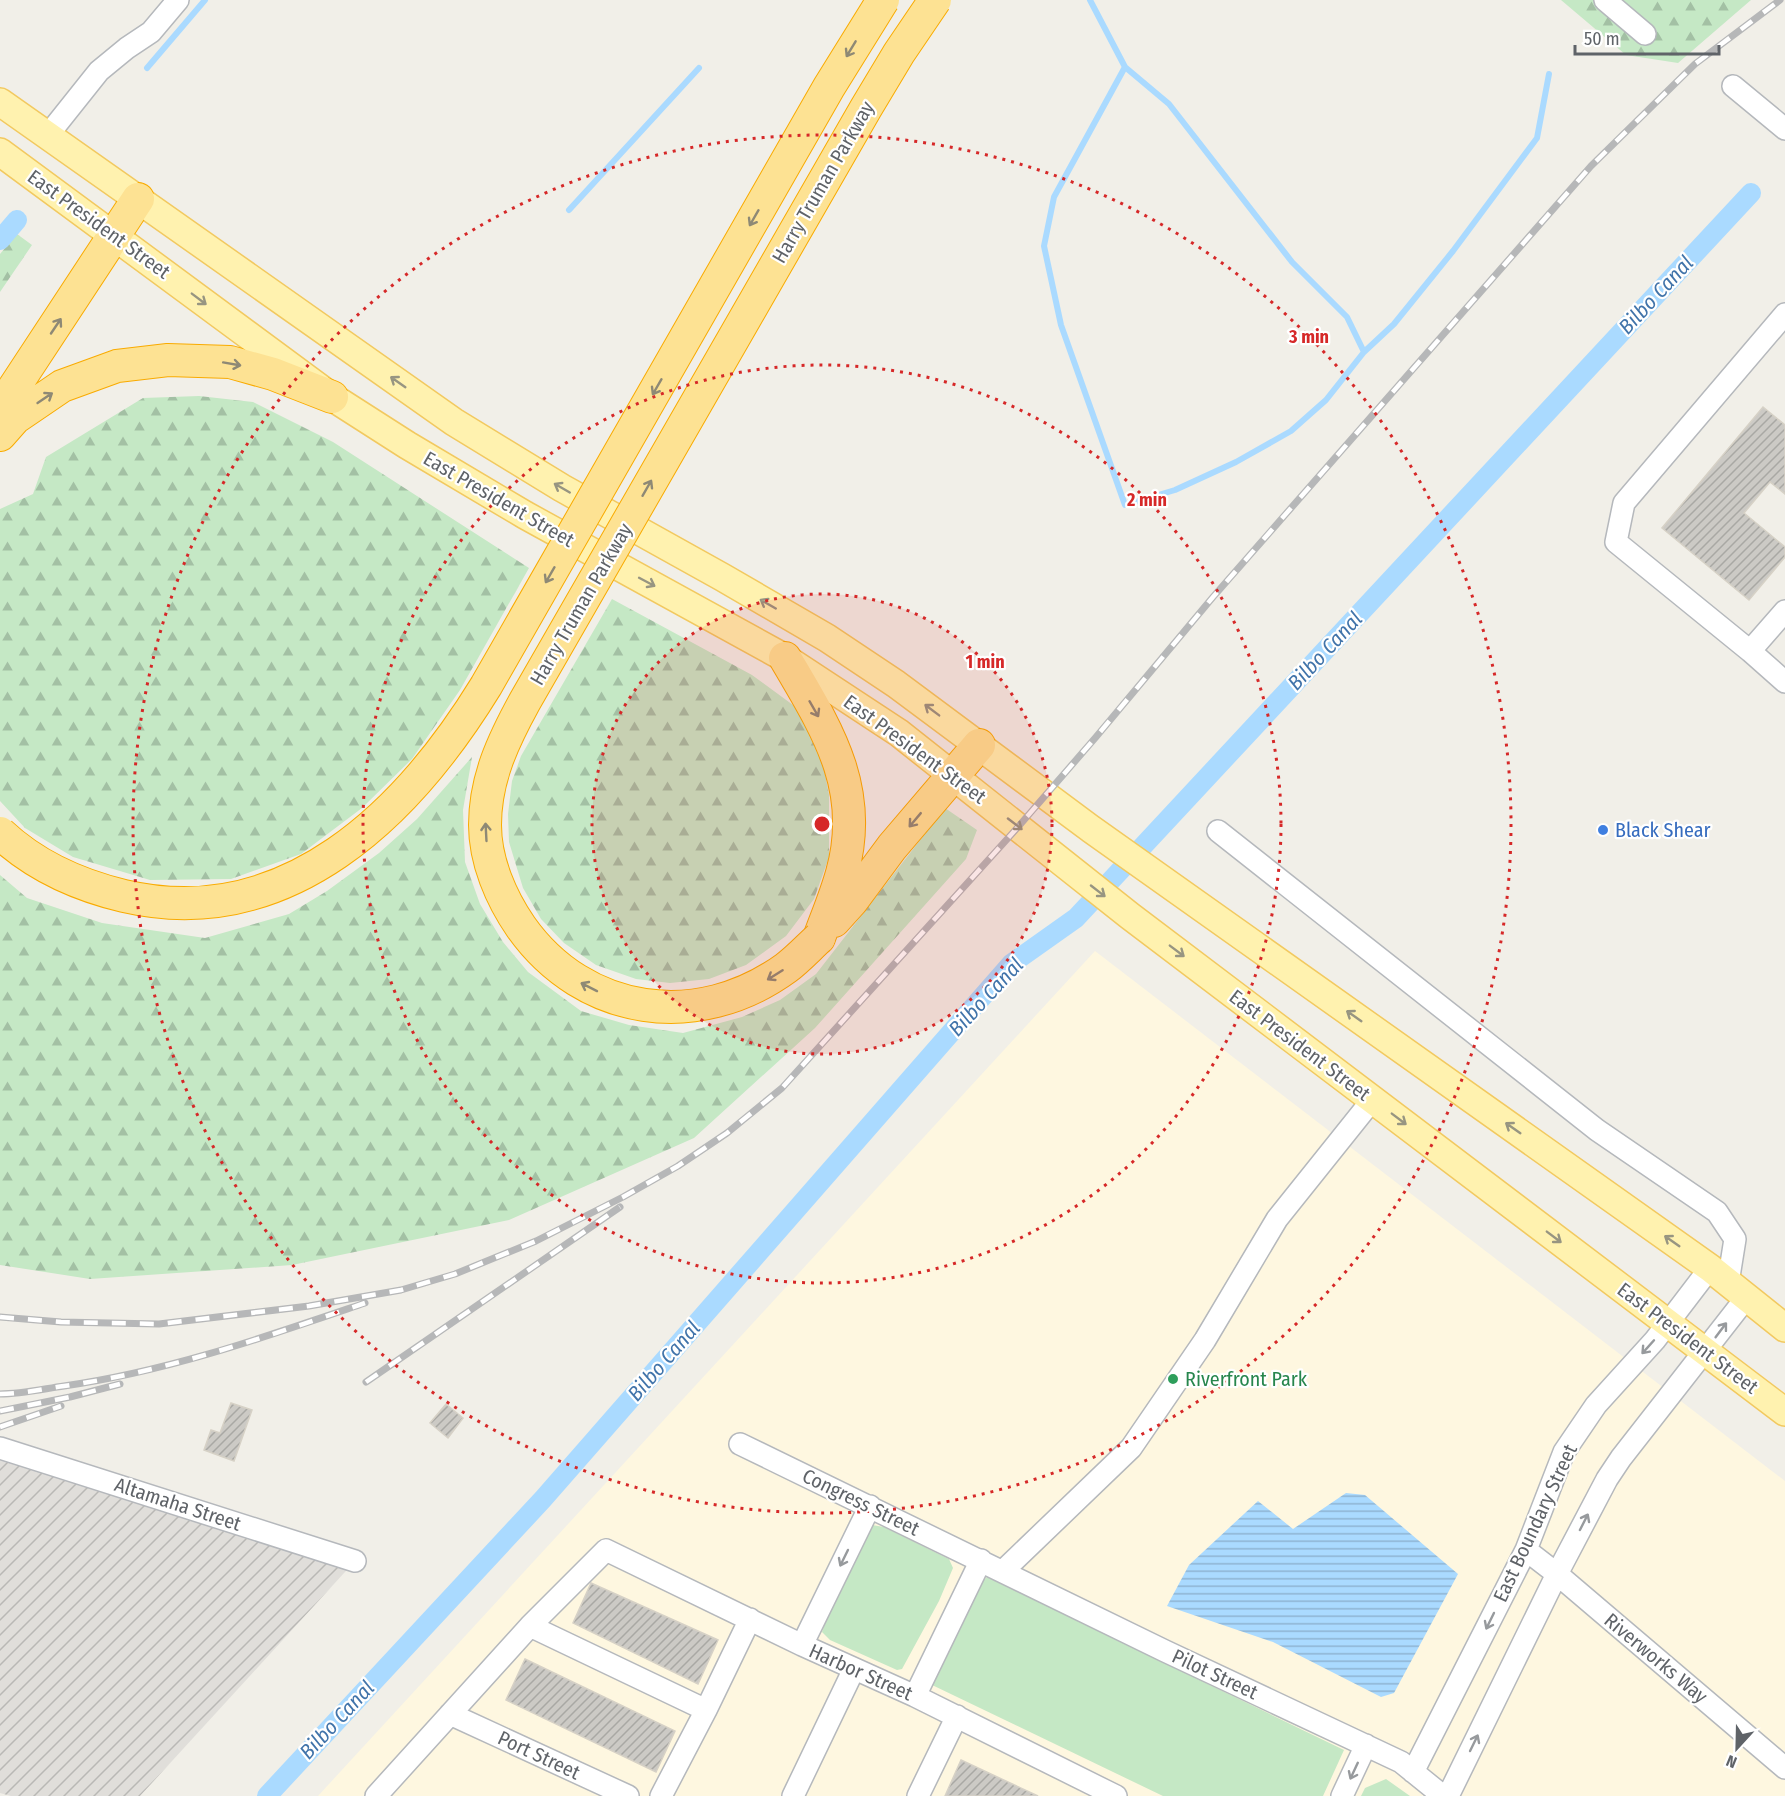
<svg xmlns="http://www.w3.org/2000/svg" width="1785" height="1796" font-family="'Fira Sans Condensed',sans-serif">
<defs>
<pattern id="industrial-furrows" width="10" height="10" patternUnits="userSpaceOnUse" patternTransform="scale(1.5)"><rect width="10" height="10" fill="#e0deda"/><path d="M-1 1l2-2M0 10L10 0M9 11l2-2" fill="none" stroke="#b9b8b5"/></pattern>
<pattern id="forest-firs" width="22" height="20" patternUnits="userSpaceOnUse" patternTransform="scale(1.5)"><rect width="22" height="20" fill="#c5e8c5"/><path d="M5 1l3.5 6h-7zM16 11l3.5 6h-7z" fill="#a3c0a4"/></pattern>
<pattern id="water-rules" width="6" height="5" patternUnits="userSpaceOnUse" patternTransform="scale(1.5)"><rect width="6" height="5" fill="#aadaff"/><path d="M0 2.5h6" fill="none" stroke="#8eb4d2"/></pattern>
<pattern id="building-hatch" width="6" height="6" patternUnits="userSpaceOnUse" patternTransform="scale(1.5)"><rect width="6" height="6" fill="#cccac5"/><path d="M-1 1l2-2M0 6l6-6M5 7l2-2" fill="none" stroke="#a9a8a4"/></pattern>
</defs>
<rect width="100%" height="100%" fill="#f1efe8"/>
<!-- commercial -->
<path fill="#fef7e0" d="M1095 951 1785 1481V1796H318Z"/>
<!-- industrial -->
<path fill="url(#industrial-furrows)" d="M0 1448 355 1561 140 1796H11L0 1793Z"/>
<!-- forest -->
<path fill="url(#forest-firs)" d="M1561 0H1751L1678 63 1626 55Z
M17 234 32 245 0 292V254Z
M199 396 253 402 333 442 529 568 460 690 412 759 362 808 301 854 231 879 150 880 73 857 25 828 0 801V509L33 494 46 457 143 398Z
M612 599 752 675 793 705 820 747 829 795V857L814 899 786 936 746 965 709 979 670 983 636 979 596 965 564 943 541 919 523 888 509 842 508 814 512 781 521 756Z
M472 757 463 810 465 862 480 904 503 942 528 972 581 1011 629 1025 683 1033 742 1017 780 1000 816 974 945 808 977 830 966 859 815 1028 694 1138 509 1220 292 1265 90 1279 0 1265V875L27 898 102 923 205 938 289 914 327 891 379 853 417 819Z"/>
<!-- green -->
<path fill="#c5e8c5" d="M872 1525 884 1527 949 1559 953 1568 939 1601 902 1669 897 1670 830 1640 822 1632 828 1614 865 1533Z
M987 1577 1344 1750 1323 1796H1163L930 1684 975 1588Z
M1386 1779 1410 1796H1361L1365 1788Z"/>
<!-- water -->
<path fill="url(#water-rules)" d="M1346 1493 1365 1495 1458 1574 1394 1693 1381 1697 1273 1642 1167 1606 1189 1565 1258 1501 1293 1529Z"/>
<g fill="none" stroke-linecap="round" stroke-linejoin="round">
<!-- stream -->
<path stroke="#aadaff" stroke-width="6" d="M1090 0 1125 67
M147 68 205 0
M569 210 699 68
M1364 352 1347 317 1292 262 1169 104 1125 67 1054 197 1044 246 1061 325 1125 505 1175 490 1236 462 1291 431 1326 400 1364 352 1394 324 1453 251 1537 138 1549 74"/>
<!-- canal -->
<path stroke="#aadaff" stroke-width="20" d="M0 240 17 220
M267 1796 543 1499 1011 964 1076 918 1751 193"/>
</g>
<!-- building -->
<path fill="url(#building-hatch)" stroke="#d6d1c6" stroke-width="1.5" d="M1763 407 1785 425V494L1770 482 1744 513 1785 547V557L1749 600 1662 528Z
M231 1403 252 1410 234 1461 204 1450 211 1430 220 1433Z
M446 1404 463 1418 448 1438 430 1423Z
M591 1583 718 1640 698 1684 573 1623Z
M525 1659 675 1731 656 1772 506 1700Z
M961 1760 1038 1796H945Z"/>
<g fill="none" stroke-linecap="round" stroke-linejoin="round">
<defs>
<path id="minor" d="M1605 0 1645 34
M1733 86 1785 129
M48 135 99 71 127 48 151 32 178 0
M1785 611 1750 651 1785 682
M1750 651 1616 542 1624 503 1785 314
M1218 831 1597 1130 1717 1212 1735 1239 1728 1283
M740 1444 1165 1651 1401 1762 1443 1796
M0 1448 355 1561
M1526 1550 1557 1574 1785 1768
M1003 1571 1131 1448 1205 1340 1277 1219 1373 1099
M530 1626 706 1710
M802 1645 870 1506
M915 1696 981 1560
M450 1714 628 1796
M1413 1772 1526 1550 1564 1452 1596 1405 1655 1340 1710 1268
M376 1796 530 1626 606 1550 802 1645 915 1696 1116 1796
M661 1796 706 1710 750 1619
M793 1796 854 1669
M918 1796 957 1716
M1342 1796 1366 1745
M1448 1796 1557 1574 1607 1479 1621 1458 1746 1298"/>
<path id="major" d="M0 102 454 422 562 488 722 577 827 638 896 684 1091 829 1710 1268 1785 1328
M0 152 332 397 407 445 525 515 785 658 899 733 1130 916 1785 1412"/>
<path id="highway" d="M0 409 138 199
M0 435 15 418 62 386 117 366 168 360 230 362 273 374 332 397
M785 658C826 728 866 788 842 873 836 895 827 916 819 938
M834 921 852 901 892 847 979 745"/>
</defs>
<!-- minor casing -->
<use href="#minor" stroke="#b5b8bc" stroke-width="24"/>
<!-- major casing -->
<use href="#major" stroke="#f2c960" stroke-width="30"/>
<!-- highway casing -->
<use href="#highway" stroke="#f9ab00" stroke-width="34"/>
<!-- minor -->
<use href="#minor" stroke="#fff" stroke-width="21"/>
<!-- major -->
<use href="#major" stroke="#fff2af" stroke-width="27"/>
<!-- highway -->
<use href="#highway" stroke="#fde293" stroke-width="32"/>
<defs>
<path id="rail" d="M0 1317 61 1322 159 1324 309 1306 401 1290 455 1274 536 1241 623 1197 678 1166 727 1133 782 1088 1018 827 1096 737 1213 597 1591 166 1695 64 1780 0
M366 1382 620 1207
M0 1394C21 1394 43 1389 64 1386 169 1371 265 1337 365 1303
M0 1411 70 1397 120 1384
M0 1427 61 1406"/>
</defs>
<!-- rail casing -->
<use href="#rail" stroke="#b6b7b8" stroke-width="7"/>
<!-- rail -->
<use href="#rail" stroke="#fff" stroke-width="4.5" stroke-dasharray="14" stroke-linecap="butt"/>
<defs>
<path id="highway-bridge" d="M0 833C35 866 78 885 124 896 287 934 408 813 486 686L829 87 883 0
M819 938C808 948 798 959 786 968 698 1032 584 1016 521 927 501 898 485 861 485 825 485 779 503 741 525 701L866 108 899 53 935 0"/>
</defs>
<!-- highway-bridge casing -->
<use href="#highway-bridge" stroke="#f9ab00" stroke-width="34" stroke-linecap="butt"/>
<!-- highway-bridge -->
<use href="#highway-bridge" stroke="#fde293" stroke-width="32"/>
</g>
<!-- one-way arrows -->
<defs><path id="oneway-shaft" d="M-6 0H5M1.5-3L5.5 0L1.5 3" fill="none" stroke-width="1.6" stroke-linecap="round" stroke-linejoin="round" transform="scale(1.5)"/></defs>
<g stroke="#8e8975">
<use href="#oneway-shaft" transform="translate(851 49) rotate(121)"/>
<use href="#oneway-shaft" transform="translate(754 218) rotate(120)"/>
<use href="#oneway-shaft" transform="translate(56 326) rotate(-56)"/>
<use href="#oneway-shaft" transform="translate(232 364) rotate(10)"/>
<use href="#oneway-shaft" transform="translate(657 387) rotate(120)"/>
<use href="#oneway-shaft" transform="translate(45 398) rotate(-34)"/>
<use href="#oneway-shaft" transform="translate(647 488) rotate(-60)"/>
<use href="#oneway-shaft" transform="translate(550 575) rotate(120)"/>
<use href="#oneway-shaft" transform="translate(814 709) rotate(60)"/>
<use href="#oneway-shaft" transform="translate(915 820) rotate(130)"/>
<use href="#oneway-shaft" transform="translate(486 832) rotate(-93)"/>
<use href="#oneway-shaft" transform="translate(775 975) rotate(148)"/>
<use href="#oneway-shaft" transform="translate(589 987) rotate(-153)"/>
</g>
<g stroke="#979581">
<use href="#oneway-shaft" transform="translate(199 299) rotate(37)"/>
<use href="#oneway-shaft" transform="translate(398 382) rotate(-145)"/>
<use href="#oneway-shaft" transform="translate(562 488) rotate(-150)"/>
<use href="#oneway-shaft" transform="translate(647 582) rotate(28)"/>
<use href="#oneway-shaft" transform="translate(768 604) rotate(-150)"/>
<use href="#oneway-shaft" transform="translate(932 710) rotate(-143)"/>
<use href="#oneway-shaft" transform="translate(1015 824) rotate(38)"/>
<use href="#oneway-shaft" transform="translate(1098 891) rotate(38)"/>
<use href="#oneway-shaft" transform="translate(1177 951) rotate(37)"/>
<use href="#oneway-shaft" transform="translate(1354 1016) rotate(-145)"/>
<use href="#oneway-shaft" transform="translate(1399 1119) rotate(37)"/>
<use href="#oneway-shaft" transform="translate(1513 1128) rotate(-145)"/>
<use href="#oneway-shaft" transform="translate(1554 1237) rotate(37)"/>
<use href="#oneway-shaft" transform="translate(1672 1241) rotate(-145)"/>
</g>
<g stroke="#979a9d">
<use href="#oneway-shaft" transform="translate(1721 1330) rotate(-53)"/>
<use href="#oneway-shaft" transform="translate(1648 1347) rotate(132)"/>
<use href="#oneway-shaft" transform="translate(1584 1522) rotate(-63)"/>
<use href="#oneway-shaft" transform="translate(844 1558) rotate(116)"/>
<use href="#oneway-shaft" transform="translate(1490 1621) rotate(116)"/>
<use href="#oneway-shaft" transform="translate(1474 1743) rotate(-64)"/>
<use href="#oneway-shaft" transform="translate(1354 1771) rotate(115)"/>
</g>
<!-- distance rings -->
<circle cx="822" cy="824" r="230" fill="#d62828" fill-opacity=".12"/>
<g fill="none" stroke="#d62828" stroke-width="3" stroke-dasharray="3 6">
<circle cx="822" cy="824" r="230"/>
<circle cx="822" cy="824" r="459"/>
<circle cx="822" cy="824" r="689"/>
</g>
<!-- markers -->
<circle fill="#3f7fe0" stroke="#fff" stroke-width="2" cx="1603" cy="830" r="6"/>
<circle fill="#2e9e5b" stroke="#fff" stroke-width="2" cx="1173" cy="1379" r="6"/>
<g text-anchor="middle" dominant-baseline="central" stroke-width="4.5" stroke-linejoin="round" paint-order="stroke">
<!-- street labels -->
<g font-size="20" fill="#5f6368" stroke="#fff">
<text transform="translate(823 182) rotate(-60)">Harry Truman Parkway</text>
<text transform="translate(99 224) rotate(36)">East President Street</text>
<text transform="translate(499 499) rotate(30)">East President Street</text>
<text transform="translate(581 604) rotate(-60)">Harry Truman Parkway</text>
<text transform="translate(915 749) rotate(36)">East President Street</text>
<text transform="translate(1300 1045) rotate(37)">East President Street</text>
<text transform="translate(1688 1338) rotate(37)">East President Street</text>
<text transform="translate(861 1502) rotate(26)">Congress Street</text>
<text transform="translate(178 1504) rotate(18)">Altamaha Street</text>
<text transform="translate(1535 1523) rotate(-65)">East Boundary Street</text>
<text transform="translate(1656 1658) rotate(40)">Riverworks Way</text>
<text transform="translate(861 1672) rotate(24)">Harbor Street</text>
<text transform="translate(1215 1674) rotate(25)">Pilot Street</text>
<text transform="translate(539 1755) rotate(25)">Port Street</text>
</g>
<!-- shop labels -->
<g font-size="20" fill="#366cbe" stroke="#fff" text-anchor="start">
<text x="1615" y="830">Black Shear</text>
</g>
<!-- leisure labels -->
<g font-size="20" fill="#27864d" stroke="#fff" text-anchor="start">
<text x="1185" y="1379">Riverfront Park</text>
</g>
<!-- water labels -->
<g font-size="21" font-style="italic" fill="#4174aa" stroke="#fff">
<text transform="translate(1656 295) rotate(-47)">Bilbo Canal</text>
<text transform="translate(1325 651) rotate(-47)">Bilbo Canal</text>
<text transform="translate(986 997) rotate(-47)">Bilbo Canal</text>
<text transform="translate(664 1361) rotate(-49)">Bilbo Canal</text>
<text transform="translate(337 1720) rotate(-47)">Bilbo Canal</text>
</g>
</g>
<circle cx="822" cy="824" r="9" fill="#d62828" stroke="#fff" stroke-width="3"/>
<g font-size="18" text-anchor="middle" font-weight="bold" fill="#d62828" stroke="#fff" stroke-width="4.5" stroke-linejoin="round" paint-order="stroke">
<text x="1309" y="343">3 min</text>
<text x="1147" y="506">2 min</text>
<text x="985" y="668">1 min</text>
</g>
<!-- north arrow -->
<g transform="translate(1737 1748) rotate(202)" stroke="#ffffff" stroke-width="4.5" paint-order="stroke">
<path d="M0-4.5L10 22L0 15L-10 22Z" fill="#5f6368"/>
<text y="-9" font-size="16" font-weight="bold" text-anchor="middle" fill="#5f6368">N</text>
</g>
<!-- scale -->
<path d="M1575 45v9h144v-9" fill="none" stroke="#5f6368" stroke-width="3"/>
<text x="1584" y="45" font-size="18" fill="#5f6368" stroke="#ffffff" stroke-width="4.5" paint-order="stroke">50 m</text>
</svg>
